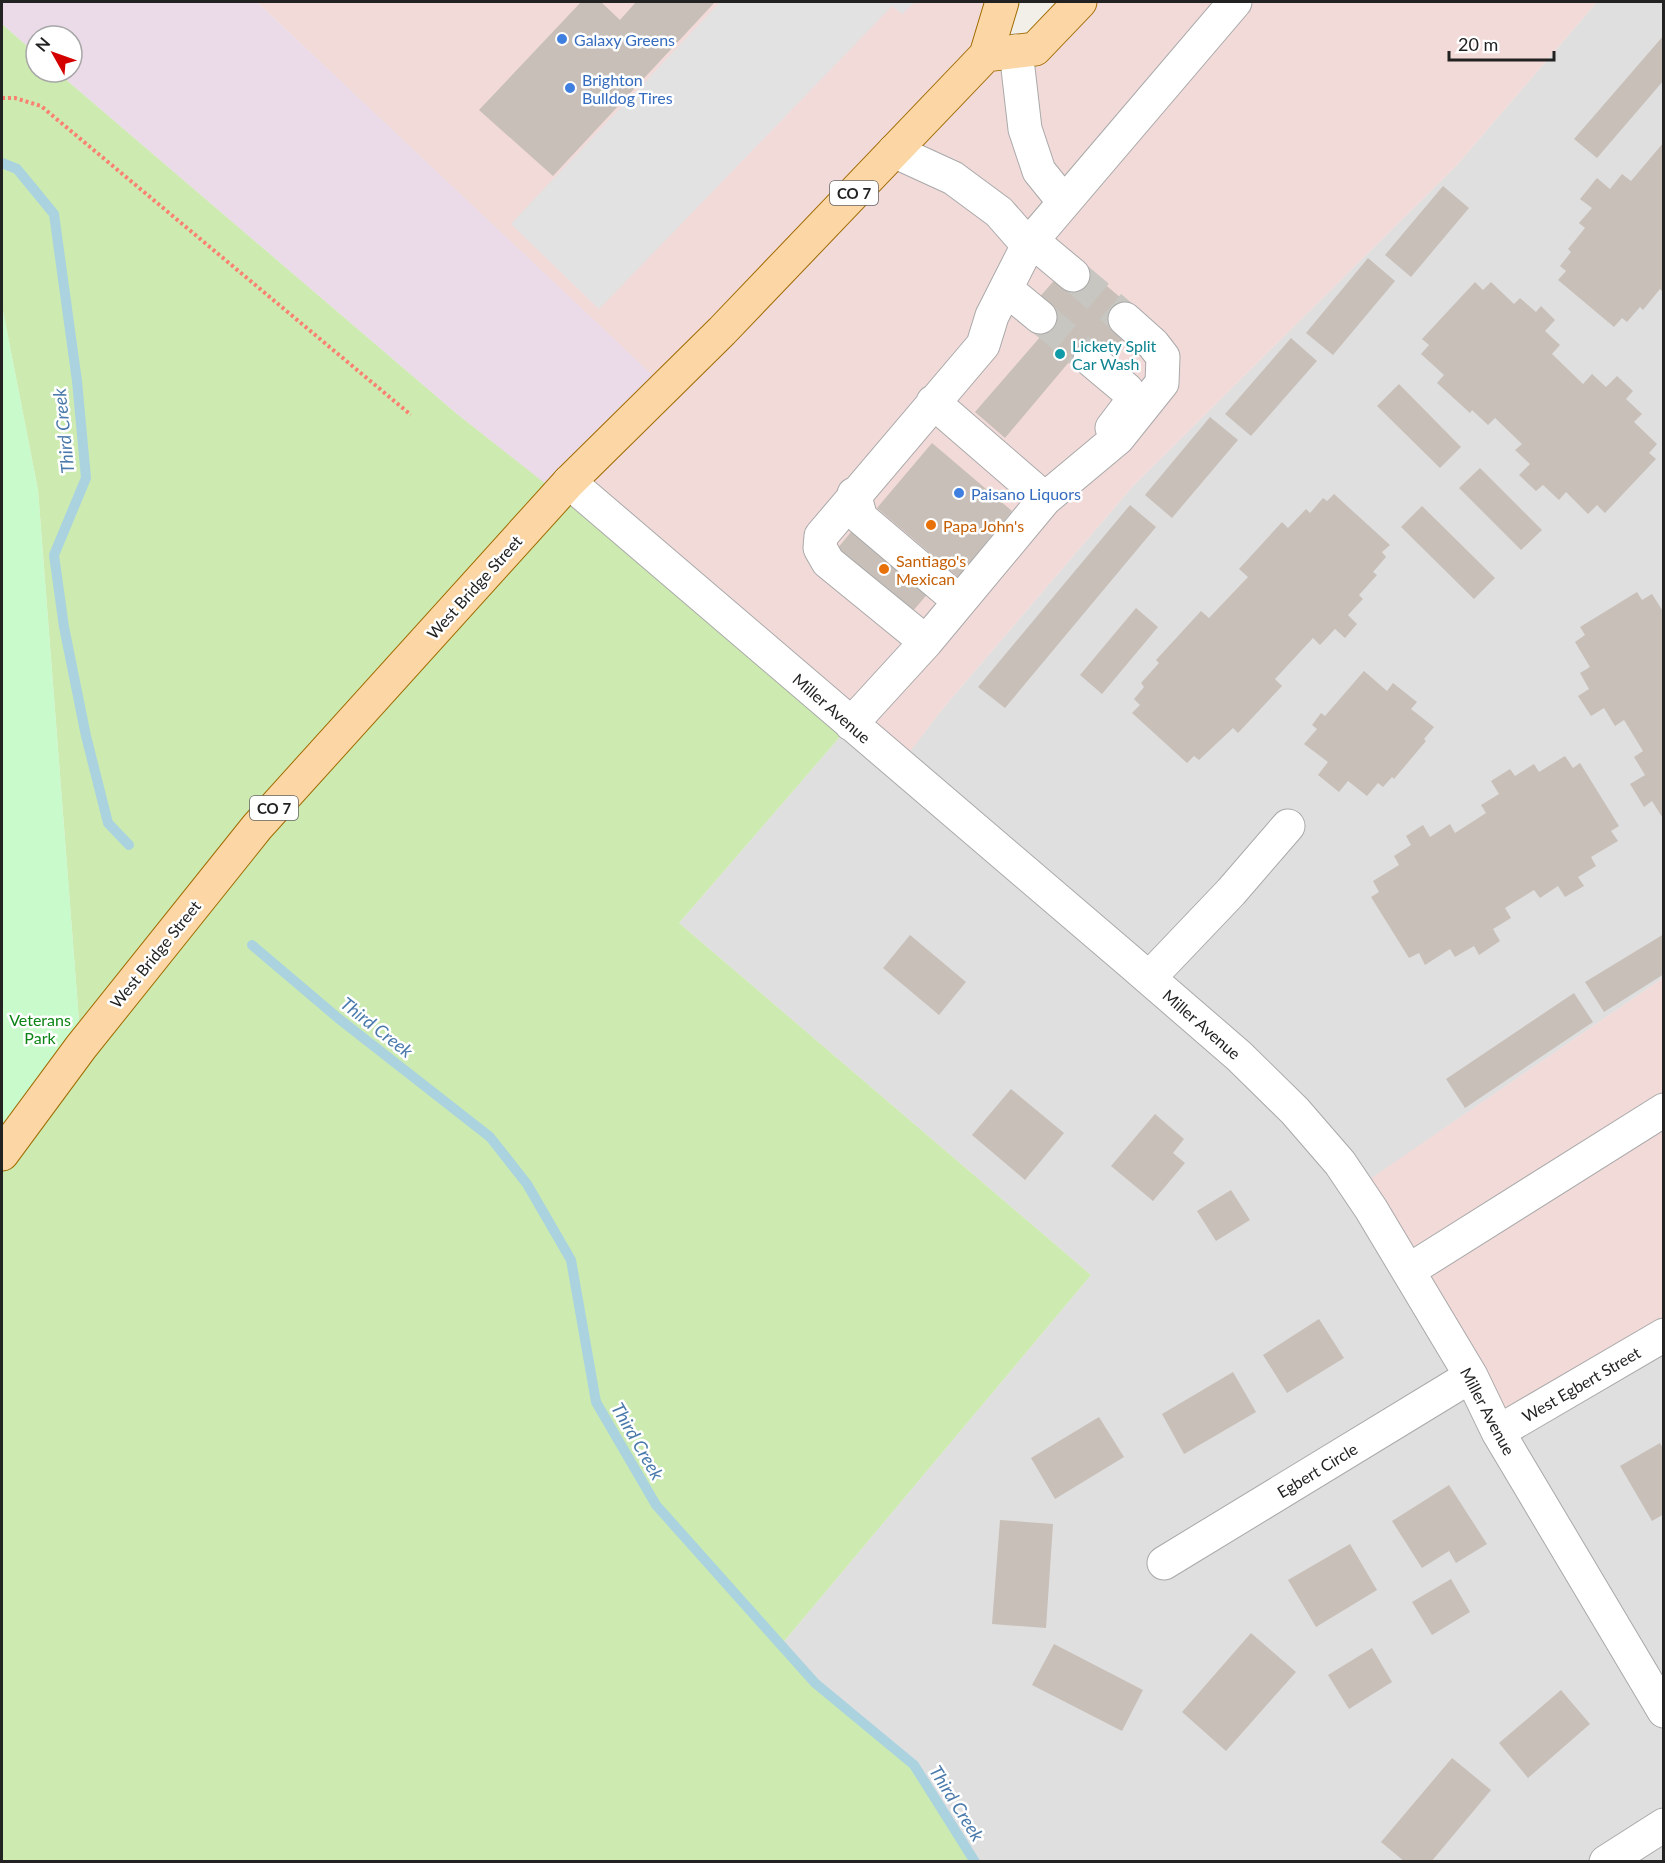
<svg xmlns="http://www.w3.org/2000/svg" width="1665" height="1863" font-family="Lato,sans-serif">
<rect width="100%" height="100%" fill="#f2efe9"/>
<!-- residential -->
<path fill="#e0dfdf" d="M1597 2H1663V978L1358 1188 1663 1335V1861H975L914 1765 815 1683 781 1645 1091 1275 679 923 851 724 899 765 944 707 1133 486 1456 166Z"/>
<!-- commercial -->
<path fill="#f2dad9" d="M257 2H1002L986 54 1035 49 1080 2H1597L1456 166 1133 486 944 707 899 766 569 482 664 387Z
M1663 978V1335L1498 1432 1357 1188Z"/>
<!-- industrial -->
<path fill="#ebdbe8" d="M2 2H257L665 387 558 494 457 414 57 72H72V36H36V54L2 24Z"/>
<!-- grass -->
<path fill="#cdebb0" d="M2 24 36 54V72H57L457 414 851 724 679 923 1091 1275 781 1645 815 1683 914 1765 975 1861H2V1153L81 1047 38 490 2 306Z"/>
<!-- park -->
<path fill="#c8facc" d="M2 306 38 490 81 1047 2 1153Z"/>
<!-- parking -->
<path fill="#e2e2e2" d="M720 2H915L902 14 892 6 599 309 511 224Z"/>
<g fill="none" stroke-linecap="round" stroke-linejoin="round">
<!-- stream -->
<path stroke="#aad3df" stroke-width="10" d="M2 163 17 169 54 214 77 381 86 478 54 555 64 627 86 736 108 823 129 845
M252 945 338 1018 490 1137 527 1184 571 1260 596 1402 656 1505 815 1683 914 1765 975 1862"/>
</g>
<!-- building -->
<path fill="#c7bfb8" d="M581 2H601L620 20 636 2H715L553 176 479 110Z
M1664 35V80L1597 158 1574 139Z
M1664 142V293L1660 289 1643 310 1640 307 1627 322 1622 318 1614 327 1558 280 1566 271 1560 266 1571 252 1568 249 1585 228 1579 223 1592 208 1580 199 1597 178 1610 189 1622 174 1631 181Z
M1443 186 1469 208 1411 277 1385 255Z
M1368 258 1395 281 1333 355 1306 333Z
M1082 265 1134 309 1126 336 1107 358 1080 372 1069 362 1005 438 975 412 1041 336 1031 327 1037 300 1058 276Z
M1475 282 1483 290 1491 282 1514 304 1520 298 1536 312 1541 306 1555 320 1545 331 1560 345 1552 354 1583 384 1592 374 1606 387 1617 376 1633 391 1626 399 1642 414 1634 422 1657 444 1649 453 1656 459 1605 513 1597 505 1588 514 1566 492 1559 500 1543 485 1536 491 1519 475 1530 464 1515 450 1522 444 1495 418 1488 425 1472 410 1470 413 1437 383 1444 375 1421 354 1429 345 1422 339Z
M1291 338 1317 361 1251 436 1225 414Z
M1399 384 1461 447 1440 468 1377 406Z
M1210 417 1238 440 1172 518 1145 495Z
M932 443 1012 511 958 577 877 508Z
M1480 468 1542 530 1521 550 1459 488Z
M1334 494 1390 545 1382 552 1386 557 1373 572 1377 575 1359 595 1363 599 1348 615 1357 624 1345 638 1335 629 1320 645 1313 638 1275 679 1282 686 1238 733 1233 728 1199 760 1194 756 1187 763 1132 713 1140 705 1134 699 1144 687 1141 683 1159 663 1156 660 1201 611 1209 618 1248 577 1239 569 1282 522 1288 528 1306 509 1310 513 1323 498 1327 501Z
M1130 505 1156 527 1005 708 978 687Z
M1422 506 1495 578 1474 599 1401 527Z
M856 526 931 590 912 612 837 549Z
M1637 592 1642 600 1652 594 1664 613V820L1652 801 1644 807 1630 784 1645 775 1634 757 1643 751 1624 720 1615 726 1604 708 1591 716 1578 696 1589 689 1580 673 1590 667 1575 642 1585 635 1580 627Z
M1136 608 1158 627 1102 694 1080 675Z
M1364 671 1387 691 1393 683 1417 702 1411 709 1434 727 1424 739 1426 741 1394 779 1392 777 1383 787 1378 783 1367 796 1348 781 1339 792 1318 775 1328 762 1304 744 1317 729 1312 725 1321 713 1325 716Z
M1565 756 1573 768 1580 763 1619 826 1611 831 1618 841 1591 857 1596 866 1578 877 1584 886 1565 897 1558 886 1540 898 1534 890 1505 908 1511 918 1493 929 1500 941 1479 955 1474 946 1455 957 1450 949 1425 965 1419 953 1409 958 1371 897 1379 892 1373 881 1399 865 1394 856 1411 845 1406 836 1423 825 1430 837 1450 824 1455 833 1486 813 1481 805 1499 794 1491 781 1510 769 1515 776 1534 764 1539 772Z
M1664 934V974L1604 1012 1585 982Z
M910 935 966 982 939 1015 883 968Z
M1574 993 1593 1022 1465 1108 1446 1079Z
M1011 1089 1064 1133 1025 1180 972 1135Z
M1155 1114 1184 1139 1173 1153 1185 1163 1153 1201 1111 1166Z
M1231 1190 1250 1220 1216 1241 1197 1211Z
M1319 1319 1344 1358 1287 1393 1263 1355Z
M1233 1372 1256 1412 1184 1454 1162 1414Z
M1099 1417 1124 1457 1055 1499 1031 1458Z
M1660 1443 1664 1450V1514L1652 1521 1620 1466Z
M1449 1485 1487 1544 1456 1563 1449 1551 1422 1568 1392 1521Z
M1000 1520 1053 1524 1046 1628 992 1624Z
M1350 1544 1377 1590 1316 1627 1288 1580Z
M1451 1579 1470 1612 1432 1635 1412 1602Z
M1251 1633 1296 1672 1226 1751 1182 1712Z
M1054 1644 1143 1690 1122 1731 1032 1685Z
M1372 1648 1392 1682 1349 1709 1328 1675Z
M1561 1690 1590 1724 1528 1778 1499 1743Z
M1452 1758 1491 1790 1431 1862H1405L1381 1842Z"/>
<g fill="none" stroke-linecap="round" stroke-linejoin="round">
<!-- minor-tunnel -->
<path stroke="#c8c6c1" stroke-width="33" stroke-dasharray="33 16" stroke-linecap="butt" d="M1073 275 1125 319
M1040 317 1090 359"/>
<defs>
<path id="minor" d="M1016 51 1025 129 1039 171 1064 202
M894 151 953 178 999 212 1028 245
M1031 240 1073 275
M1006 289 1040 317
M1090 359 1127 390 1131 403 1112 428
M933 402 1045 499
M569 482 1128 960 1239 1056 1295 1111 1340 1163 1371 1209 1471 1376 1498 1432 1664 1711
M854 494 861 518 959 601
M926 642 828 562 820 548 821 536 983 345 992 316 1028 245 1235 2
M851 724 926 642 1045 499 1118 438 1162 383 1163 357 1153 344 1125 319
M1149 978 1231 892 1288 826
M1408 1271 1664 1110
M1498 1432 1664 1335
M1164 1563 1471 1376
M1606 1862 1664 1825"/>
<path id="major" d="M986 55 1035 49 1080 2
M2 1154 81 1047 257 827 569 482 722 331 986 55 1002 2"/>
</defs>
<!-- minor casing -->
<use href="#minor" stroke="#a9a9a9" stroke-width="35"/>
<!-- major casing -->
<use href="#major" stroke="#a06b00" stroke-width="35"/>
<!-- path -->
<path stroke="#fa8072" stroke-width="4" stroke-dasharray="3 3" stroke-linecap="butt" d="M2 98H15L41 106 411 415"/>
<!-- minor -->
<use href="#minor" stroke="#fff" stroke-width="33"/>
<!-- major -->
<use href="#major" stroke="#fcd6a4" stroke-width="33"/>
</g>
<!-- markers -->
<g fill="#3f7fe0" stroke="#fff" stroke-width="2">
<circle cx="562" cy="39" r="6"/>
<circle cx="570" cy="88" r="6"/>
<circle cx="959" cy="493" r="6"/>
</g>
<circle fill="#0f9aa8" stroke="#fff" stroke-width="2" cx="1060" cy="354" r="6"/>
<g fill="#e8710a" stroke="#fff" stroke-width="2">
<circle cx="931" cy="525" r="6"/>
<circle cx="884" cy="569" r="6"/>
</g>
<g text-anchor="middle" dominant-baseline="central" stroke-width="5" stroke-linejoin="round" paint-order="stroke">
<!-- shield labels -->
<g fill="#fff" stroke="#646464" stroke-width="1.5">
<rect x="830" y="181" width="48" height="24" rx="4.5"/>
<rect x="250" y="796" width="48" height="24" rx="4.5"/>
</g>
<g font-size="15" font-weight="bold" fill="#222">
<text x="854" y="193">CO 7</text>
<text x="274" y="808">CO 7</text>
</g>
<!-- shop labels -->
<g font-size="16" fill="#366cbe" stroke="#fff" text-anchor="start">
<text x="574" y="39">Galaxy Greens</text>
<text x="582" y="79">Brighton<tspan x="582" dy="18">Bulldog Tires</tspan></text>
<text x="971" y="493">Paisano Liquors</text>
</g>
<!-- culture labels -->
<g font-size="16" fill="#0d838f" stroke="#fff" text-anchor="start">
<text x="1072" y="345">Lickety Split<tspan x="1072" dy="18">Car Wash</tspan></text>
</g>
<!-- food labels -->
<g font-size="16" fill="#c56008" stroke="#fff" text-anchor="start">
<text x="943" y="525">Papa John's</text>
<text x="896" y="560">Santiago's<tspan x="896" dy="18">Mexican</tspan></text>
</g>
<!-- street labels -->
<g font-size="16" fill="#222" stroke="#fff">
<text transform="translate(474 587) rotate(-48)">West Bridge Street</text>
<text transform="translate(832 708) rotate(41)">Miller Avenue</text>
<text transform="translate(155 954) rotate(-51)">West Bridge Street</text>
<text transform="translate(1202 1024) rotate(41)">Miller Avenue</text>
<text transform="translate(1581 1384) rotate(-30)">West Egbert Street</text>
<text transform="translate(1488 1411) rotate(62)">Miller Avenue</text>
<text transform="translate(1317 1470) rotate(-31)">Egbert Circle</text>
</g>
<!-- park labels -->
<g font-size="16" fill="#0c8416" stroke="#fff">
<text x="40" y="1019">Veterans<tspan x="40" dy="18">Park</tspan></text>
</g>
<!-- water labels -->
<g font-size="18" font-style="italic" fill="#4a7aab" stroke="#fff">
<text transform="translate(63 431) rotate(-96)">Third Creek</text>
<text transform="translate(377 1027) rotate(38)">Third Creek</text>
<text transform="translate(638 1441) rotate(60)">Third Creek</text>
<text transform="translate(957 1803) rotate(58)">Third Creek</text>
</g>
</g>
<!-- border -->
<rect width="1665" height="1863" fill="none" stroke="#222222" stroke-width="6"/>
<!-- north arrow -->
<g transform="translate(54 54) rotate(310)"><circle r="28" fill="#ffffff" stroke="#a7a7a7" stroke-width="1.5"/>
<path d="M0-4.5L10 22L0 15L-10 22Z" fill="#d40000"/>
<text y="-9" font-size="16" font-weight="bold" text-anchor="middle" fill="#222222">N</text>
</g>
<!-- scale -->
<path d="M1449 51v9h105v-9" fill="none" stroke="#222222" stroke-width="3"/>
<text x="1458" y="51" font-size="18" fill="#222222" stroke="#ffffff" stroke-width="4.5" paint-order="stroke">20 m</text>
</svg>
